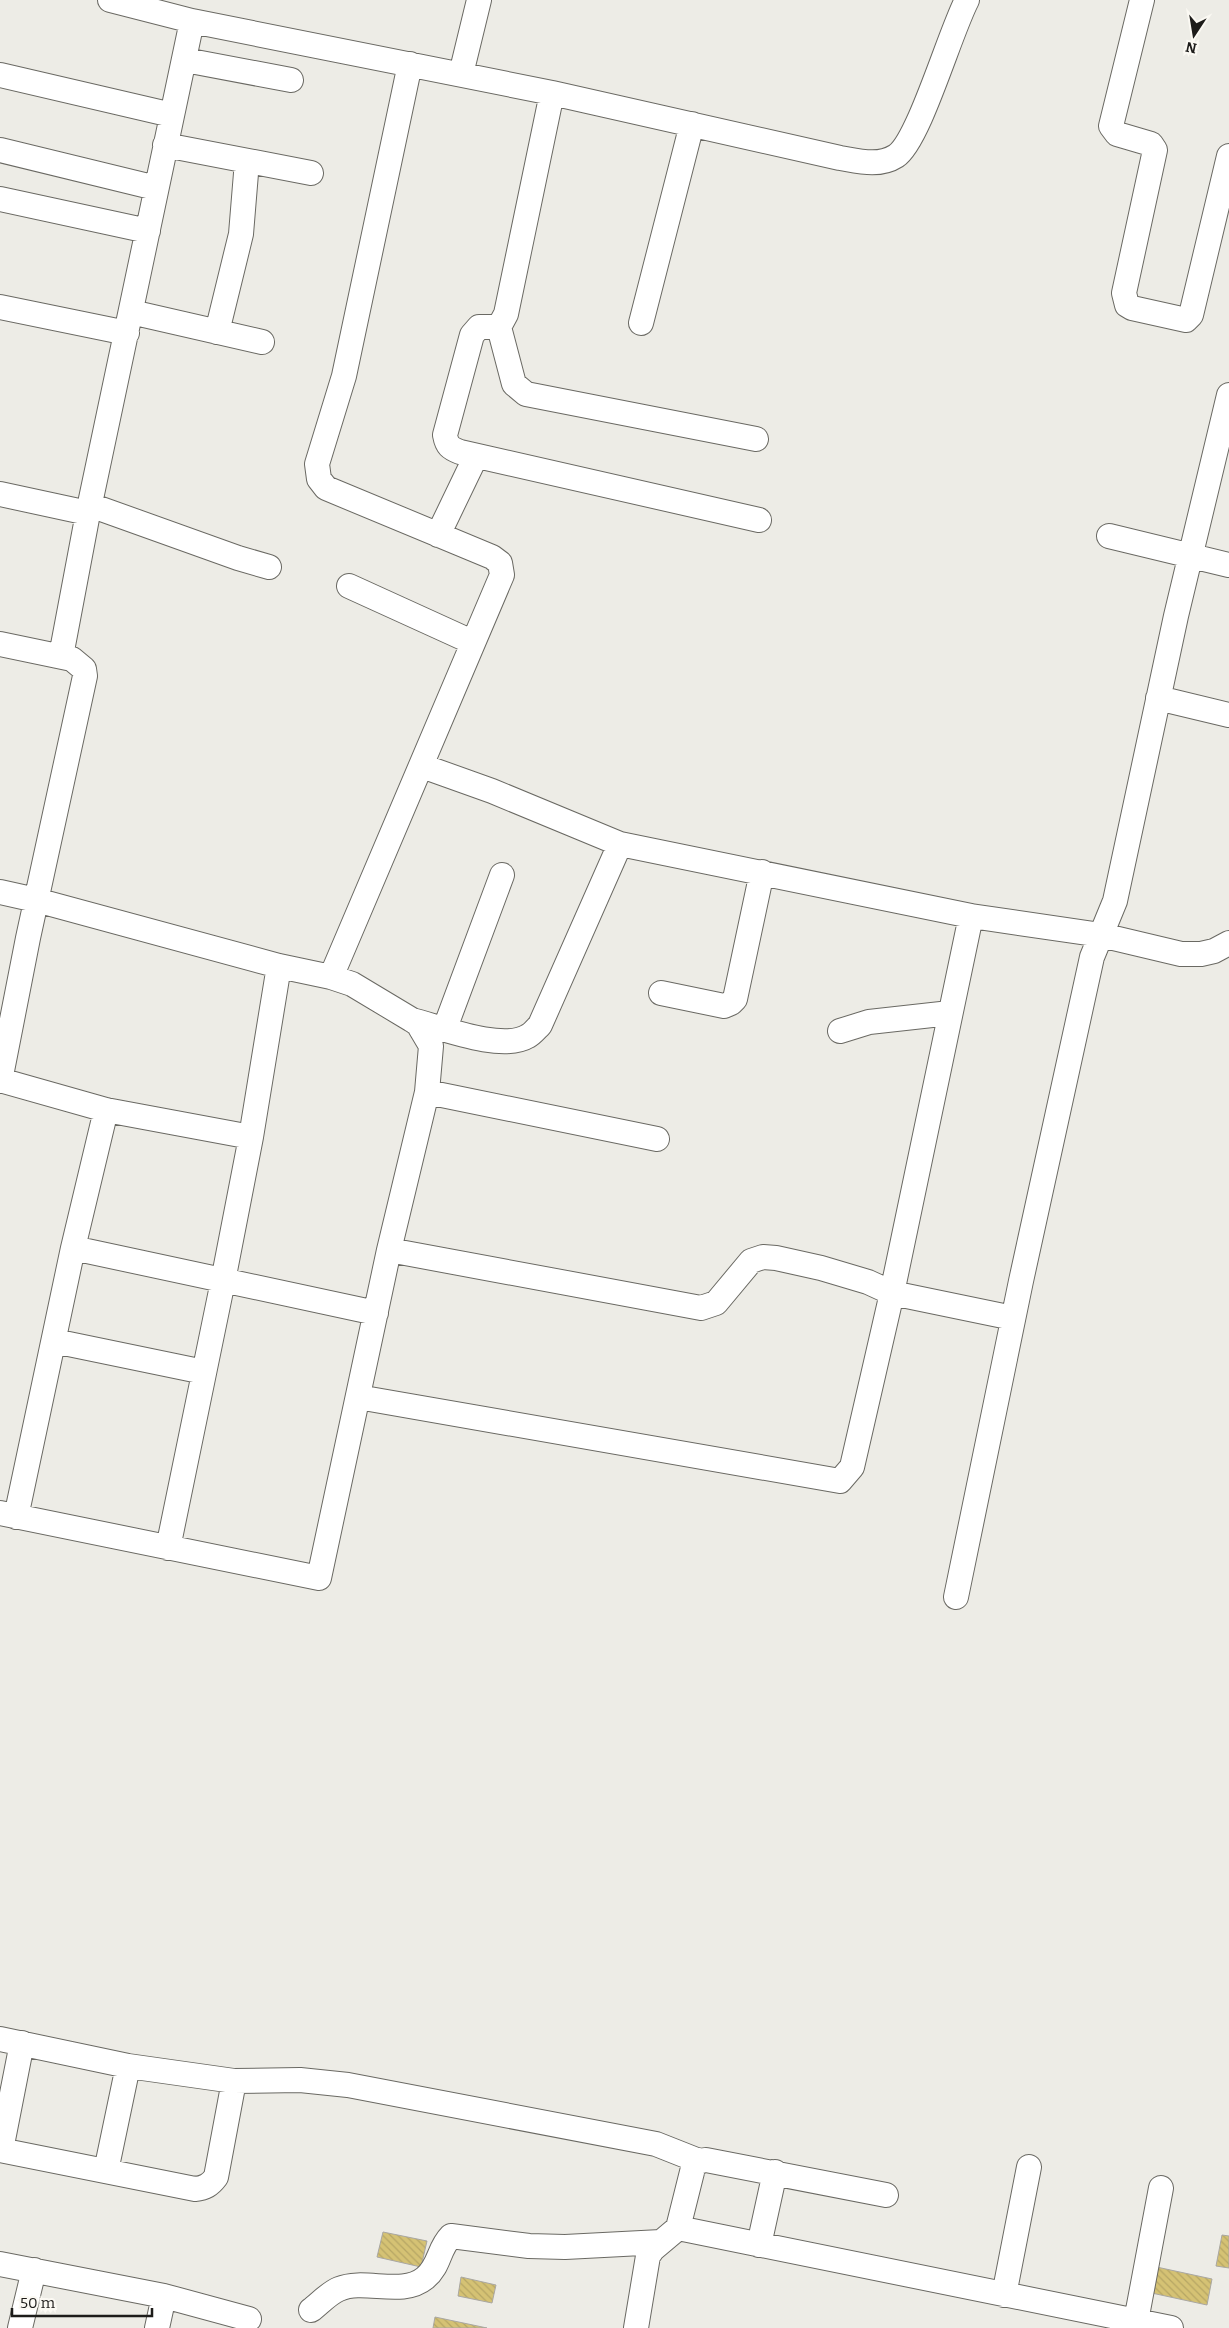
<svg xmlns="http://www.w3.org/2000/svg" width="1229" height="2328" font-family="Bitter,serif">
<defs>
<pattern id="building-back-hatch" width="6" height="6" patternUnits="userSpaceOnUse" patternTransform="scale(1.25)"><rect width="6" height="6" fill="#d5c274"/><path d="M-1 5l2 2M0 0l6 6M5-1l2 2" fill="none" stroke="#b6a664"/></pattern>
</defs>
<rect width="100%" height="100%" fill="#edece6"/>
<!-- building -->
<path fill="url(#building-back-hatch)" stroke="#a9a7a2" d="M383 2232 427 2241 421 2267 377 2257Z
M1222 2235 1229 2236V2268L1216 2266Z
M1152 2266 1212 2279 1207 2305 1147 2292Z
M461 2277 496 2285 492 2303 458 2296Z
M435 2317 487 2328H433Z"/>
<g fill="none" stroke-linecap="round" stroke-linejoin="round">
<defs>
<path id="minor" d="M110 0 192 21 552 93 840 158C858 161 879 167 896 156 919 141 950 32 967 0
M1142 0 1111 126 1117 134 1151 144 1155 150 1124 293 1127 305 1132 308 1186 320 1191 315 1229 156
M185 60 291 80
M461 74 479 0
M0 75 172 115
M552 93 506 314 499 327H479L472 335 445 435C447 446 450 448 460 452L759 520
M165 145 311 173
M0 150 156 188
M0 199 148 231
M0 307 127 333
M131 312 262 342
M641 323 692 124
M499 327 514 384 526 394 756 439
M217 332 241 234 247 161
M0 494 88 513
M90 505 238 558 269 567
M438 535 476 456
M1109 536 1229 565
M349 586 472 642
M0 644 72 659 84 669 85 676 28 938 0 1081
M61 656 88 513 192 21
M1158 698 1229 715
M422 766 492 791 620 844 971 916 1101 935 1181 954H1201L1214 951 1229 943
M0 892 36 900 279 966 331 977 352 984 412 1020 418 1024 431 1046 427 1092 389 1250 319 1578 0 1513
M331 977 502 575 500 563 492 557 326 488 319 479 317 464 344 376 410 64
M661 993 724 1006 731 1003 735 999 762 872
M412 1020C440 1027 502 1052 528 1036 532 1034 536 1029 540 1025L620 844
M445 1028 502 875
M840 1031 869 1022 950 1013
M0 1080 106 1110 251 1137
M427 1092 657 1139
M73 1248 376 1313
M389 1250 701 1308 716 1303 751 1261 763 1257 776 1258 821 1268 868 1282 892 1293 1013 1318
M54 1341 204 1372
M358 1397 840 1481 852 1467 892 1293 971 916
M16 1517 73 1248 106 1110
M168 1548 223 1281 251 1137 279 966
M956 1597 1021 1281 1092 957 1115 901 1176 616 1229 395
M0 2039 128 2066 234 2081 300 2080 348 2085 656 2144 699 2161
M0 2150 195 2189C205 2188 210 2185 216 2177L234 2081
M1 2150 22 2043
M106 2171 128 2066
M678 2228 693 2168 699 2161 706 2160 886 2195
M759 2245 775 2172
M0 2264 164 2296 249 2319
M1004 2295 1029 2167
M311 2310C319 2304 329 2293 339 2289 365 2278 402 2297 425 2278 440 2266 438 2249 451 2236L529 2246 565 2247 661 2242
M1136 2321 1161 2188
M20 2328 34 2270
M157 2328 164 2296
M636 2328 648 2256 653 2249 678 2228 1171 2328"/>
</defs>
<!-- minor casing -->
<use href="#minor" stroke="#6a6963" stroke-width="26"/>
<!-- minor -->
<use href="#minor" stroke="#fff" stroke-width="24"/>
</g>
<!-- north arrow -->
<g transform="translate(1194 35) rotate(192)" stroke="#fbf9f3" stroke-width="4" paint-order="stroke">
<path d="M0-4L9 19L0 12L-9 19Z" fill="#1d1c1a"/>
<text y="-8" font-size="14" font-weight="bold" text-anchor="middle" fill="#1d1c1a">N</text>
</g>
<!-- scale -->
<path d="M12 2308v8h140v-8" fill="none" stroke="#1d1c1a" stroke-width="2.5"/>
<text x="20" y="2308" font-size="15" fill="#1d1c1a" stroke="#fbf9f3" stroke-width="4" paint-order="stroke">50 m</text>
</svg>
